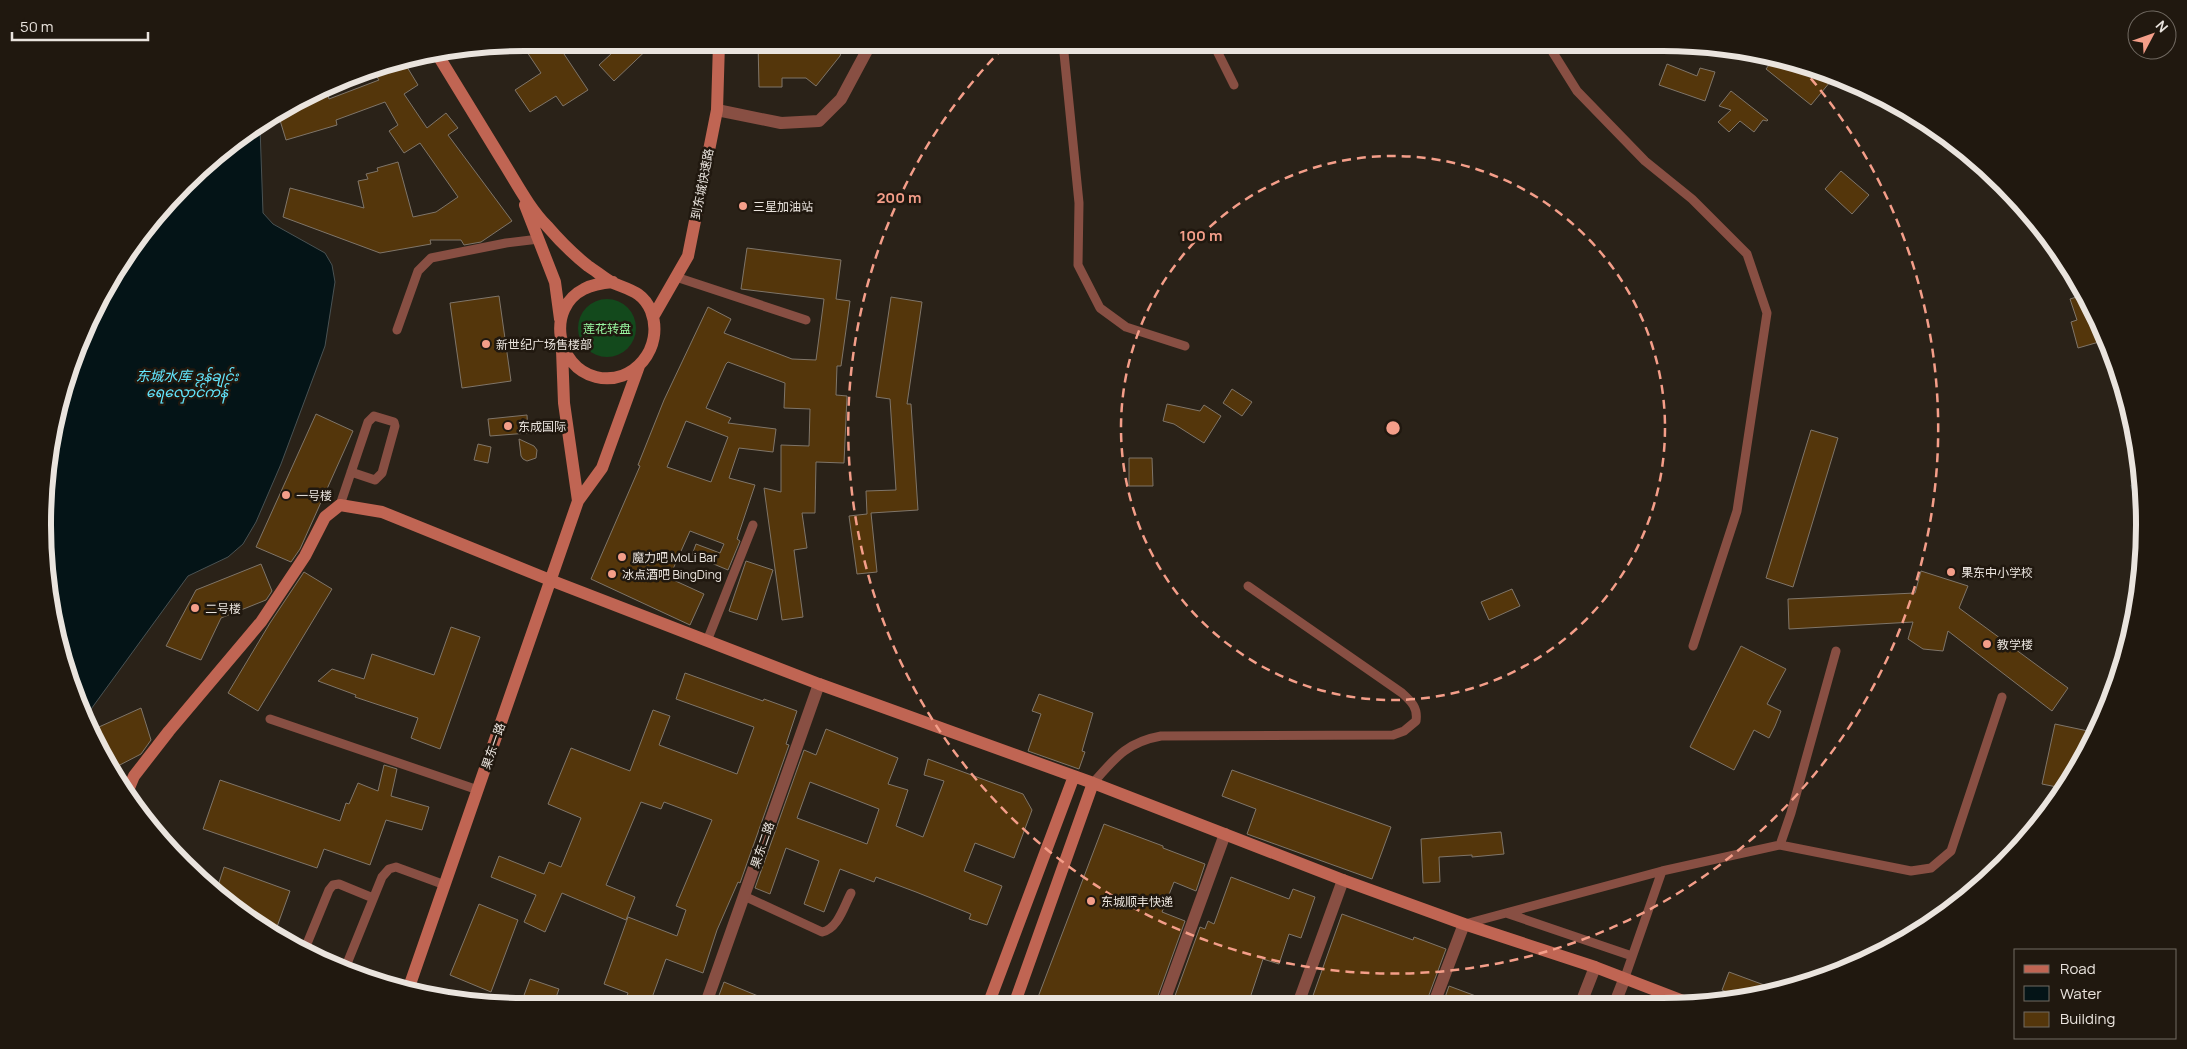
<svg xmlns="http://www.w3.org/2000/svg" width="2187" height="1049" font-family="Manrope,'Noto Sans SC','Noto Sans Myanmar',sans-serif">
<rect width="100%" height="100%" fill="#2a2218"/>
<!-- green -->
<path fill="#13491c" d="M578 328a29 29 0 1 1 58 0a29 29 0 1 1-58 0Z"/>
<!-- water -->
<path fill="#041417" stroke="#495253" d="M260 127 263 213 273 224 325 253 332 265 335 282 325 346 281 464 256 522 243 544 228 557 188 576 86 716 47 587 52 430 79 340 124 257 231 142Z
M2132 421 2138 458 2132 456Z
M2131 485 2141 486 2144 525 2143 542Z"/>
<!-- building -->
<path fill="#54360b" stroke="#7f7569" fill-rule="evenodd" d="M556 42 588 90 563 106 556 96 530 112 515 90 541 73 521 43Z
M624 42H655L614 81 599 65Z
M758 42H845L840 56 816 86 806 78H782V87H759Z
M1775 57 1835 76 1811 105 1766 69Z
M404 62 418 85 404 94 427 128 446 113 458 128 448 135 512 221 481 242 464 245 461 240H430L431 244 380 253 283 217 290 188 364 208 358 181 368 179 366 174 378 171 377 168 398 162 413 217 436 212 458 197 420 143 404 153 389 131 398 125 385 102 336 120 337 125 286 140 279 117 327 91 329 99 379 80 371 68Z
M1667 64 1697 76 1700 68 1715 72 1705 101 1659 85Z
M1731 91 1768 120 1767 121 1763 120 1754 132 1740 121 1729 132 1718 122 1731 110 1719 106Z
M1841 171 1869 195 1852 214 1825 189Z
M747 248 841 260 836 299 850 301 841 366H837L836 395 847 396 844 463 816 462 815 513H802L807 548 794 550 803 617 782 620 764 488 781 492V445L809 446 810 409 784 408 785 383 728 362 726 364 706 408 731 418 728 423 776 429 773 452 739 448 729 478 755 485 737 539 740 541 728 570 692 555 696 544 720 553 724 544 690 531 669 578 704 594 690 625 591 579 640 466 638 465 664 400 708 307 731 319 724 333 792 359 816 360 824 299 741 289ZM686 421 728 437 711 482 667 467Z
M2083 295 2106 340 2078 348 2071 322 2077 320 2070 299Z
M499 296 511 381 462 388 450 303Z
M891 297 922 302 907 404H911L918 510 871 513 877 572 857 574 849 516 867 514 866 491 896 490 890 399 876 397Z
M1232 389 1252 402 1242 416 1223 403Z
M1167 404 1200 411 1204 405 1221 416 1204 443 1174 424 1163 421Z
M316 414 353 431 300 549 291 562 256 547Z
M527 415 528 433 490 436 488 419Z
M1811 430 1838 438 1793 587 1766 578Z
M519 439 534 446 537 450 536 458 527 461 523 459 521 456Z
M478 444 491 447 488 463 474 460Z
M1129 458H1152L1153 486H1129Z
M746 561 773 570 757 620 729 611Z
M261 564 272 591 266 600 221 618 201 660 166 646 196 590Z
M1921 571 1968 586 1959 608 2068 688 2052 711 1948 631 1943 651 1923 649 1908 639 1913 622 1789 629 1788 599 1915 593Z
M304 572 332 589 258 711 228 693 270 623Z
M1512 589 1520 606 1489 620 1481 602Z
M451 627 480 637 440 749 411 738 418 718 355 697 356 695 318 681 332 669 364 679 372 654 434 675Z
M1741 646 1786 669 1767 704 1781 711 1775 726 1769 738 1754 730 1734 770 1690 747Z
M685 673 763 701 764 699 797 711 786 744 789 745 740 883 738 882 717 930 703 973 666 959 649 1006H623L628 993 604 984 628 917 677 936 686 910 676 906 712 820 664 802 661 809 641 802 606 885 635 897 626 920 562 893 545 932 524 922 536 895 491 877 499 856 544 874 549 862 561 867 581 818 548 804 571 748 630 771 653 710 670 716 659 745 737 774 754 727 676 699Z
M1039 694 1093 713 1082 751 1085 752 1079 769 1028 751 1041 714 1032 711Z
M141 708 151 740 141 754 114 768 92 738 90 731Z
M2055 724 2088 731 2084 750 2062 788 2042 784Z
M826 729 898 758 888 784 908 790 896 826 923 837 944 781 924 775 928 759 1023 794 1032 810 1014 858 975 843 964 871 1002 886 987 925 969 919 971 914 916 892 876 877 874 882 840 869 824 912 804 904 819 861 786 848 770 894 755 888 804 750 816 755ZM810 782 879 809 867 844 797 818Z
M384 765 397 769 391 796 429 807 422 830 386 820 370 865 324 849 317 868 203 829 220 780 340 821 346 803 349 804 358 783 378 791Z
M1232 770 1391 827 1372 879 1247 834 1256 809 1222 796Z
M1104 824 1163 846V848L1205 864 1196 891 1174 882 1162 912 1185 921 1155 1004 1035 1005Z
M1501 832 1504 854 1472 857V855L1439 857 1440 882 1423 883 1421 839Z
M224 867 290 891 274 935 256 925 216 892Z
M1231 877 1289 899 1293 889 1315 897 1301 938 1289 934 1279 964 1263 959 1248 1004H1172L1200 927 1205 929 1208 921 1214 924Z
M479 904 518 920 491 992 450 975Z
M1342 914 1413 940 1414 937 1446 949 1426 1003 1310 1004Z
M1729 972 1775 989 1742 998 1722 990Z
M530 979 559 989 553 1006H544L523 998Z
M724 982 780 1005V1006H715Z
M1449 986 1492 1002V1003H1443Z"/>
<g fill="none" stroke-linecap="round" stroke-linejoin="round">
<!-- lane -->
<path stroke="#884f43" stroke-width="9" d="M1063 43 1079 203 1078 265 1100 308 1126 327 1185 346
M1213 43 1234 85
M1547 43 1577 91 1645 161 1692 199 1747 254 1767 313 1737 511 1693 646
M676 277 806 320
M397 330 418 271 431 258 506 243 539 239
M340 505 368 422 374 416 394 422 395 426 382 473 375 480 351 472
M707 641 753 525
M270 719 478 790
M1093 783C1115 758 1127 742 1161 736L1393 735 1404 731 1416 721C1418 708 1412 702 1402 693L1248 586
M1780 845 1911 871 1931 868 1951 851 2002 697
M744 896 822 932C838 929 844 906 851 893
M1506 913 1632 956
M1465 924 1662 871 1780 845 1791 813 1836 651
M304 951 329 890 333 885 339 884 373 898
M344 971 382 877 389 869 396 867 445 885
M1624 980 1662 871"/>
<!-- street -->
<path stroke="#884f43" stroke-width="12" d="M717 110 781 123 819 121 841 99 871 43
M1434 1003 1464 924
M1581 1003 1595 967
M1615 1003 1624 980
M1163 1004 1225 834
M1298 1004 1343 880
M705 1006 819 684"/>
<!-- secondary -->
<path stroke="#c06553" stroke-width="12" d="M439 57C460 91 481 126 502 160 516 182 529 208 547 226 559 240 574 255 588 266 596 271 605 279 613 283 630 290 643 292 651 311 665 347 634 386 596 377 556 367 546 308 584 289 593 284 602 283 613 282
M525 205 555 282 560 319
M653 317 688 256 717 110 719 43
M562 350 564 403 578 501
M129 788 134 776 169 731 261 622 305 556 325 517 340 505 382 512 550 580 819 684 1093 783 1343 880 1464 924 1595 967 1686 1002
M408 990 578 501 602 468 639 366
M988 1005 1074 776
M1014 1005 1093 783"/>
</g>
<!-- distance rings -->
<g fill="none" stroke="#f49e89" stroke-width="2.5" stroke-dasharray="9 6">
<circle cx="1393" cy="428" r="272"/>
<path d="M1801 67A545 545 0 1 1 1008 43"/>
</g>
<!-- markers -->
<g fill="#f49e89" stroke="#20180f" stroke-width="2">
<circle cx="743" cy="206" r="5"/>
<circle cx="486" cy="344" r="5"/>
<circle cx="508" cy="426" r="5"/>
<circle cx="286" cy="495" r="5"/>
<circle cx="622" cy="557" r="5"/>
<circle cx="1951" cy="572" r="5"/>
<circle cx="612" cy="574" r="5"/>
<circle cx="195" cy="608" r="5"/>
<circle cx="1987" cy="644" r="5"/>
<circle cx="1091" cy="901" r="5"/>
</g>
<g text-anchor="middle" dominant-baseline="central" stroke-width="5" stroke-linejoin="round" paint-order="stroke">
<!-- street labels -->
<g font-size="12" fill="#eae4de" stroke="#20180f">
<text transform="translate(702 184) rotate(-79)">到东城快速路</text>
<text transform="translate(493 746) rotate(-71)">果东一路</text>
<text transform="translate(762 845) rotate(-71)">果东二路</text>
</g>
<!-- poi labels -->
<g font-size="12" fill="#eae4de" stroke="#20180f" text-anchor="start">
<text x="753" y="206">三星加油站</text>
<text x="496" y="344">新世纪广场售楼部</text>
<text x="518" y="426">东成国际</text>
<text x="296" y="495">一号楼</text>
<text x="632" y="557">魔力吧 MoLi Bar</text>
<text x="1961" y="572">果东中小学校</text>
<text x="622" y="574">冰点酒吧 BingDing</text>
<text x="205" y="608">二号楼</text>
<text x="1997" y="644">教学楼</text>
<text x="1101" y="901">东城顺丰快递</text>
</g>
<!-- park labels -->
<g font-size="12" fill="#98f6a0" stroke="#20180f">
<text x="607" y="328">莲花转盘</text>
</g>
<!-- water labels -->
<g font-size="14" font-style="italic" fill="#63e6fd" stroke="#20180f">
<text x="187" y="375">东城水库 ဒွန်ချင်း<tspan x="187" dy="16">ရေလှောင်ကန်</tspan></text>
</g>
</g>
<!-- crop -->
<path d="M0 0H2187V1049H0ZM524 51H1663A473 473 0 0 1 2136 524V525A473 473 0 0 1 1663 998H524A473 473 0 0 1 51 525V524A473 473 0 0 1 524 51Z" fill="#20180f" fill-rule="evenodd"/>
<path fill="none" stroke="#eae4de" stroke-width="6" d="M524 51H1663A473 473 0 0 1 2136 524V525A473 473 0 0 1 1663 998H524A473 473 0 0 1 51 525V524A473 473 0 0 1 524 51Z"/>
<circle cx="1393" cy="428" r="8" fill="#f49e89" stroke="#20180f" stroke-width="2.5"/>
<g font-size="15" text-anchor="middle" font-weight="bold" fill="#f49e89" stroke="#20180f" stroke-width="5" stroke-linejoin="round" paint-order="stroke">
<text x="899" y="203">200 m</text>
<text x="1201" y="241">100 m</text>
</g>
<!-- legend -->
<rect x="2014" y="949" width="162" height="90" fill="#20180f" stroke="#716a62"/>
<rect x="2024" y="965" width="25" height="8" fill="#c06553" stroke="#716a62"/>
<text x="2060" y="974" font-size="15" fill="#eae4de">Road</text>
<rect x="2024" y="986" width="25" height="15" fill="#041417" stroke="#716a62"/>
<text x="2060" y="999" font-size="15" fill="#eae4de">Water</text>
<rect x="2024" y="1012" width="25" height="15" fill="#54360b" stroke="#716a62"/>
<text x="2060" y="1024" font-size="15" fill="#eae4de">Building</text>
<!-- north arrow -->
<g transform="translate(2152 35) rotate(49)"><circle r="24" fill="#20180f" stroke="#716a62"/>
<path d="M0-4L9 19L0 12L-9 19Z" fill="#f49e89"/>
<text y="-8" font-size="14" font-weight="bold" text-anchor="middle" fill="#eae4de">N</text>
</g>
<!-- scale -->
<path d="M12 32v8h136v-8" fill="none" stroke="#eae4de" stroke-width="2.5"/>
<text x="20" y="32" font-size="15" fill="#eae4de" stroke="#20180f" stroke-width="4" paint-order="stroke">50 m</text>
</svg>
